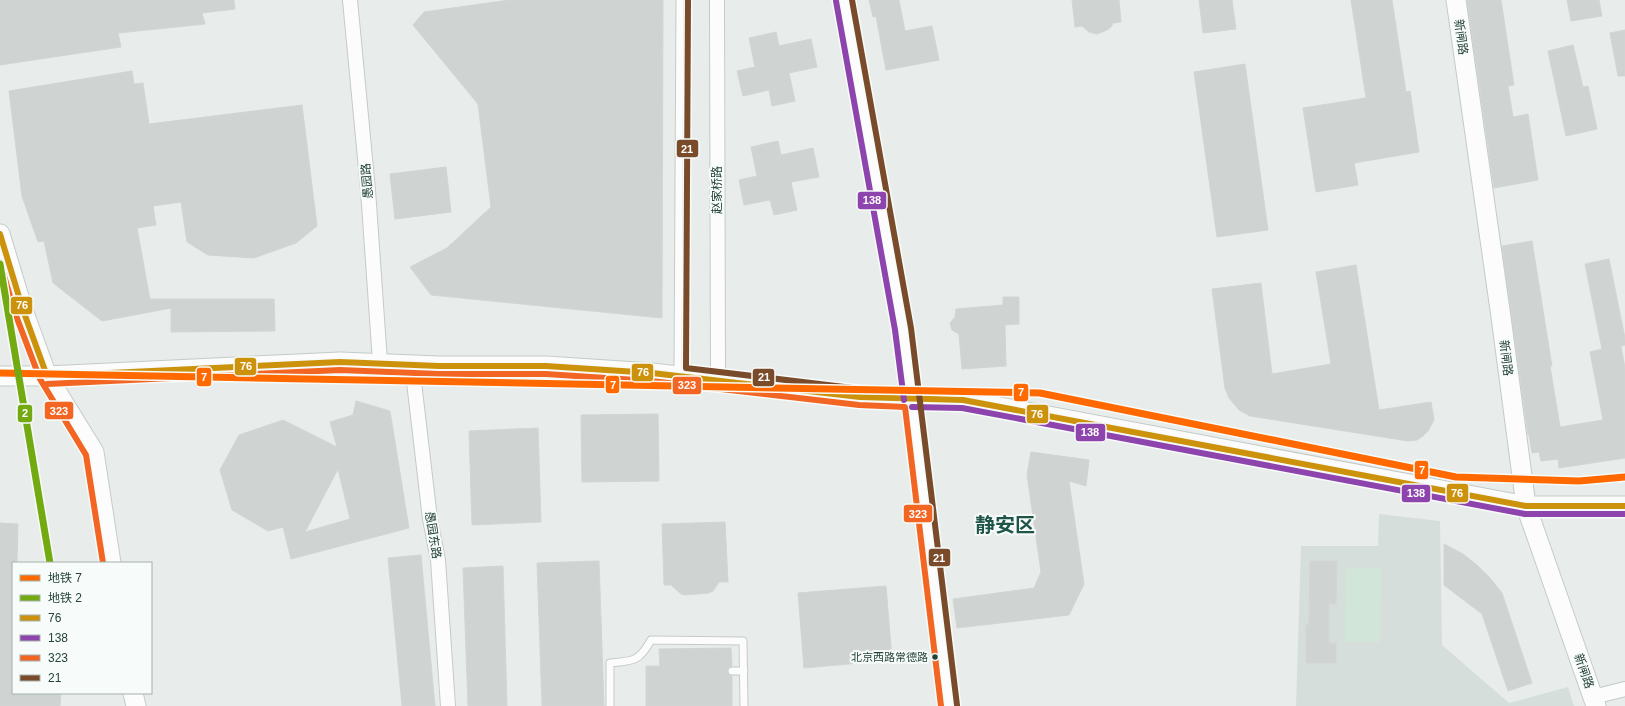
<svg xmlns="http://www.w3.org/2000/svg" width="1625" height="706" font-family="Helvetica,'Noto Sans SC',sans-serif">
<rect width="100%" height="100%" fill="#e8edeb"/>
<!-- built -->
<path fill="#d6dedb" d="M1379 514 1440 521 1442 645 1509 703 1568 687 1574 706H1296L1301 546H1378Z"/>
<!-- pitch -->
<path fill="#d1e6d8" d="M1346 568H1381L1380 642H1345Z"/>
<!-- building -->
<path fill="#cfd4d2" stroke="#d1d6d4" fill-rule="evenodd" d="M0 0H234L235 9 202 13 205 24 118 33 121 47 0 65Z
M509 0H663L662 318 431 295 410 267 447 248 491 207 478 104 413 25 424 12Z
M869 0H899L905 31 932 26 939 60 886 70 876 16 873 17Z
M1072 0H1119L1121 22 1113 23 1111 27 1107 30 1097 34 1089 32 1082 26 1075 27Z
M1199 0H1232L1236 29 1203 33Z
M1351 0H1392L1406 92 1410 91 1419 152 1354 163 1358 185 1316 192 1303 108 1366 98Z
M1467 0H1501L1514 85 1508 86 1513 117 1528 114 1538 180 1494 188Z
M1567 0H1599L1602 16 1571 21Z
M1625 30V76H1618L1610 33Z
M776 32 779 46 811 39 817 67 789 73 795 101 772 106 769 90 743 96 737 71 755 67 749 38Z
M1573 45 1583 87 1588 86 1597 129 1566 136 1548 51Z
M1245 64 1268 230 1217 237 1194 72Z
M132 71 134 84 143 83 149 124 302 105 317 226 296 243 254 258 208 255 187 242 181 202 153 206 156 225 137 228 150 299H274L275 331 171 332V308L102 321 53 283 44 241 38 242 22 196 9 91Z
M778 141 781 155 813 148 819 177 791 182 797 210 774 215 770 200 744 205 739 180 757 176 751 147Z
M446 167 451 212 395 219 390 174Z
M1532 241 1552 366H1550L1560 427 1603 420 1590 352 1602 349 1585 264 1609 259 1625 338V345L1621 346 1625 368V458L1559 468 1558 459 1541 461 1539 452 1532 453 1529 435H1528L1502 246Z
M1356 265 1379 410 1431 402 1434 420 1428 431 1423 436 1417 440 1408 441 1250 416 1239 410 1229 398 1225 388 1212 289 1261 283 1272 374 1331 364 1316 272Z
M1003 297H1019V324L1005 325 1006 366 962 369 959 334 952 330 950 323 955 317 956 309 1003 305Z
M356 401 390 411 409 528 291 559 283 527 268 531 232 510 220 470 239 435 283 420 337 447 330 422 353 415ZM338 469 350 519 305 532Z
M658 414 659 481 582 482 581 415Z
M538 428 541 522 472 525 469 431Z
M1031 452 1089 460 1086 486 1069 481 1084 584 1069 615 957 628 953 599 1034 588 1041 572 1027 475Z
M725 522 728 582H719L713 591 709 593 685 595 681 594 671 585H664L662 524Z
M0 523 18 524 17 563H13V693H61L60 706H0Z
M1444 544 1463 554 1477 565 1490 578 1502 593 1532 683 1508 691 1482 614 1444 585Z
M421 555 435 706H402L388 558Z
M599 561 604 706H542L537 563Z
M1310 561H1337L1336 604H1329V643H1336V663H1306V625H1309Z
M503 566 507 706H468L463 568Z
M886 586 892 660 804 668 798 593Z
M731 648 732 666 728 668 727 671 729 675 732 676V706H646V666H660L659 649Z"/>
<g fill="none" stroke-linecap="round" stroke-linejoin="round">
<defs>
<path id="service" d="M678 375 680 0
M732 671H744
M610 706V663C633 661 639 662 651 640L743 641 744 706"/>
<path id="minor" d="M350 0 368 190 380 362
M717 0 718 380
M412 365 430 519 438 560 448 706
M1593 697 1625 689"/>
<path id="secondary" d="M844 0 903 329 949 706
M1456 0 1501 317 1526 506 1596 706
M0 234 23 310 47 376 94 452 111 563
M0 376H47L340 362 439 366H546L652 373 860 397 963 400 1526 506H1625
M133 693 136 706"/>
</defs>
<!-- service casing -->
<use href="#service" stroke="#c5cac8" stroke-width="9"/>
<!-- minor casing -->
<use href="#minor" stroke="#c5cac8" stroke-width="16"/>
<!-- secondary casing -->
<use href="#secondary" stroke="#c3cbc8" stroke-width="21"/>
<!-- service -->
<use href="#service" stroke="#fcfcfc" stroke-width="7"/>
<!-- minor -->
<use href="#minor" stroke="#fcfcfc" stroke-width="14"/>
<!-- secondary -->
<use href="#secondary" stroke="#fcfcfc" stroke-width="19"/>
<defs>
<path id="bus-1" d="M0 234 23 310 47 376
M47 376 340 362 439 366H546L652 373 860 397 963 400 1526 506H1625"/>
<path id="bus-2" d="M836 1 895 330 904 400
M912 407 962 408 1525 514H1625"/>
<path id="bus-3" d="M0 262 15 313 40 379 86 455 103 563
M47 384 340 370 439 374H546L651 381 859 405 905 407 941 706"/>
<path id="bus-4" d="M688 0 686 368 861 389 912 391
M852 0 911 328 957 705"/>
</defs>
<!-- bus-1 casing -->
<use href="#bus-1" stroke="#f7fbf9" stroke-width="9"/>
<!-- bus-2 casing -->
<use href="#bus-2" stroke="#f7fbf9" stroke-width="9"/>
<!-- bus-3 casing -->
<use href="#bus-3" stroke="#f7fbf9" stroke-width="9"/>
<!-- bus-4 casing -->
<use href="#bus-4" stroke="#f7fbf9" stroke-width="9"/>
<!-- bus-1 -->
<use href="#bus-1" stroke="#cd920c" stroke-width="6"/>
<!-- bus-2 -->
<use href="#bus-2" stroke="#8e44ad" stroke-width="6"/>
<!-- bus-3 -->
<use href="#bus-3" stroke="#f26522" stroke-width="6"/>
<!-- bus-4 -->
<use href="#bus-4" stroke="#7a4b2a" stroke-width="6"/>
<defs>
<path id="metro-1" d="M0 373 1040 393 1456 477 1579 481 1625 477"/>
<path id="metro-2" d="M0 264 50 563"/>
</defs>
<!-- metro-1 casing -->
<use href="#metro-1" stroke="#f7fbf9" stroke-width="10"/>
<!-- metro-2 casing -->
<use href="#metro-2" stroke="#f7fbf9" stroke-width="10"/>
<!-- metro-1 -->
<use href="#metro-1" stroke="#ff6900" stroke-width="7"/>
<!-- metro-2 -->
<use href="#metro-2" stroke="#74aa11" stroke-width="7"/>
</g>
<!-- markers -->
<circle fill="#24423a" stroke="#f7fbf9" stroke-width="1.5" cx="935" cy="657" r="3.5"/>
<g text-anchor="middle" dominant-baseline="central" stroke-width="4" stroke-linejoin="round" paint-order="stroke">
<!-- bus labels -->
<g font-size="11" fill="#24423a" stroke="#f7fbf9" text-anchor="end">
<text x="928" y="657">北京西路常德路</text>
</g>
<!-- street labels -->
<g font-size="12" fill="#24423a" stroke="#f7fbf9">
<text transform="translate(1461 37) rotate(82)">新闸路</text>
<text transform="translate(367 181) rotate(-95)">愚园路</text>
<text transform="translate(717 190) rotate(-90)">赵家桥路</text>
<text transform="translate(1506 358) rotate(83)">新闸路</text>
<text transform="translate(433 535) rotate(81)">愚园东路</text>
<text transform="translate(1584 671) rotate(71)">新闸路</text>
</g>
<!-- town labels -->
<g font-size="20" font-weight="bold" fill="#1f5548" stroke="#f7fbf9">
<text x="1005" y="525">静安区</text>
</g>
</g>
<g stroke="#f7fbf9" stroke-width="1.5">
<rect x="676" y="139" width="23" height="19" rx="4" fill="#7a4b2a"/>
<rect x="857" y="191" width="30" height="19" rx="4" fill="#8e44ad"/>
<rect x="10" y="296" width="23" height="19" rx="4" fill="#cd920c"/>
<rect x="234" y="357" width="23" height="19" rx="4" fill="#cd920c"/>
<rect x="631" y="363" width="23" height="19" rx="4" fill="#cd920c"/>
<rect x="196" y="367" width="16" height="20" rx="4" fill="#ff6900"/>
<rect x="752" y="368" width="23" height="19" rx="4" fill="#7a4b2a"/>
<rect x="605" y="375" width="15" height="19" rx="4" fill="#ff6900"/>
<rect x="672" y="376" width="30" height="19" rx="4" fill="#f26522"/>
<rect x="1013" y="383" width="16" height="19" rx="4" fill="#ff6900"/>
<rect x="44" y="401" width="30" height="19" rx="4" fill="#f26522"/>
<rect x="17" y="404" width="16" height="19" rx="4" fill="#74aa11"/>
<rect x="1026" y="404" width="23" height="20" rx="4" fill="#cd920c"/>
<rect x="1075" y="423" width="31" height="19" rx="4" fill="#8e44ad"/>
<rect x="1414" y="460" width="15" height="20" rx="4" fill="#ff6900"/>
<rect x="1446" y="483" width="23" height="20" rx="4" fill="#cd920c"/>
<rect x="1401" y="484" width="30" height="19" rx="4" fill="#8e44ad"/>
<rect x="903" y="504" width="30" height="19" rx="4" fill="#f26522"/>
<rect x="928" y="548" width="23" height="19" rx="4" fill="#7a4b2a"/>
</g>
<g font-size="11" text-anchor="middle" font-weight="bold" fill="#fff">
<text x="687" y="153">21</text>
<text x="872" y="204">138</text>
<text x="22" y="309">76</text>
<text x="246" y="370">76</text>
<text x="643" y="376">76</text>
<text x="204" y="381">7</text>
<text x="764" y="381">21</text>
<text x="613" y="389">7</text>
<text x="687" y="389">323</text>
<text x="1021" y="396">7</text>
<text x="59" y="415">323</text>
<text x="25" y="417">2</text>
<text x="1037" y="418">76</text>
<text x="1090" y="436">138</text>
<text x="1422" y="474">7</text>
<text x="1457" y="497">76</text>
<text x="1416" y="497">138</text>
<text x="918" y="518">323</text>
<text x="939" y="562">21</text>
</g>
<!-- legend -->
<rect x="12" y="562" width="140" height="132" fill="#f7fbf9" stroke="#a3b1ad"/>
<rect x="20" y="575" width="20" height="6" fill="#ff6900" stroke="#a3b1ad"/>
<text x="48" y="582" font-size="12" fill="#24423a">地铁 7</text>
<rect x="20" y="595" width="20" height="6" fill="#74aa11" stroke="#a3b1ad"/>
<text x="48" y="602" font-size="12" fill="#24423a">地铁 2</text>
<rect x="20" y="615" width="20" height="6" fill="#cd920c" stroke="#a3b1ad"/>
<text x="48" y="622" font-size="12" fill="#24423a">76</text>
<rect x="20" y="635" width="20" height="6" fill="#8e44ad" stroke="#a3b1ad"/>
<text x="48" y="642" font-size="12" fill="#24423a">138</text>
<rect x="20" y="655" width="20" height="6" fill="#f26522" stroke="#a3b1ad"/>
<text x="48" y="662" font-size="12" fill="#24423a">323</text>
<rect x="20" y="675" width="20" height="6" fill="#7a4b2a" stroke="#a3b1ad"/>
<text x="48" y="682" font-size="12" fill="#24423a">21</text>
</svg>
